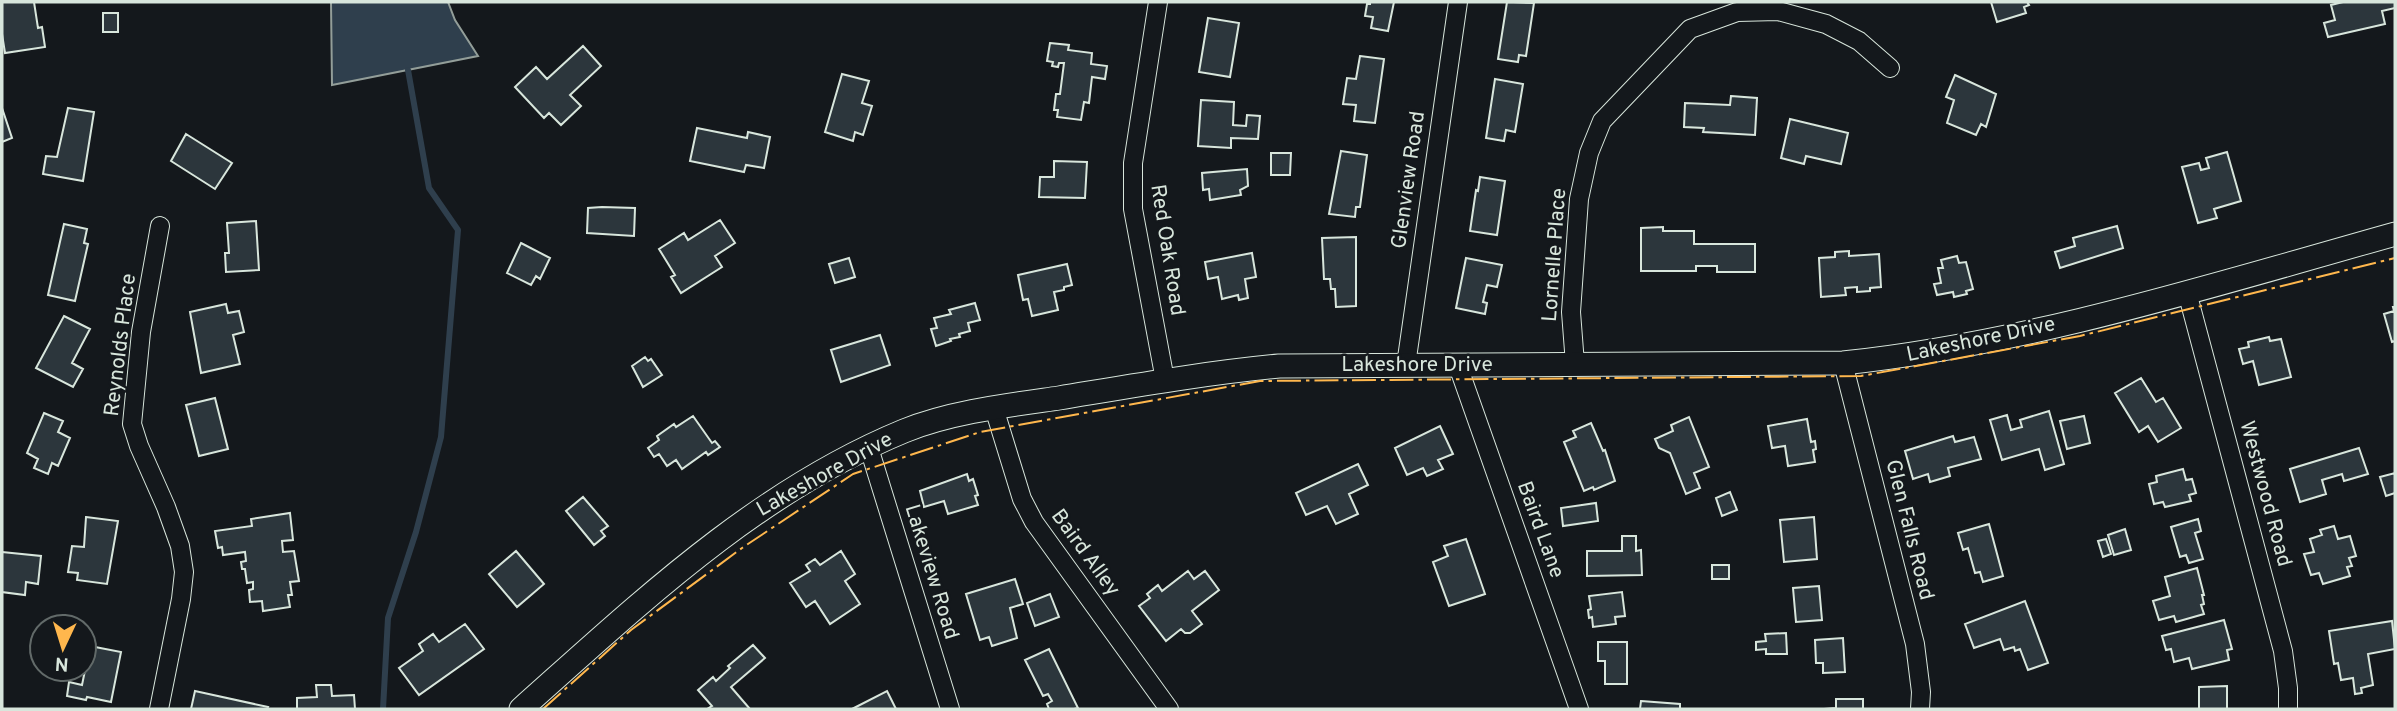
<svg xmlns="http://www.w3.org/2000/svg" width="2397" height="711" font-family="Overpass,sans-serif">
<rect width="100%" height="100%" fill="#14181c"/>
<!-- water -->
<path fill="#2f3f4d" stroke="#939e99" stroke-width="2" d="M331 2H448L455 20 478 56 332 85Z"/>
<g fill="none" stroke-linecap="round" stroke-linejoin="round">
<!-- stream -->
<path stroke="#2f3f4d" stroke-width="6" d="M383 709 388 618 416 532 441 437 458 230 429 188 408 70"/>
</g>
<!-- building -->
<path fill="#2c363c" stroke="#d8e6dc" stroke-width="2" d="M2 2H34L38 28 42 27 45 47 5 53 2 34Z
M1370 2H1394L1388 31 1371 28 1373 17 1365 16 1367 4H1370Z
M1507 2 1534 3 1526 56 1519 55 1518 62 1498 59Z
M1991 2H2027L2029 5 2024 7 2026 13 1997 22Z
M2343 2H2395V8L2382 11 2385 24 2328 37 2324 23 2335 20 2331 5Z
M103 13H118V32H103Z
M1208 18 1239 23 1230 77 1199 72Z
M1050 43 1069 45 1068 50 1092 53 1091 64 1107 66 1105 79 1092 77 1089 103 1084 102 1081 120 1057 117 1058 110H1054L1056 94H1060L1064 63H1059L1058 67 1052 66 1053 62 1047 61Z
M583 46 601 66 570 95 581 106 561 125 549 113 544 118 515 87 536 67 547 79Z
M1360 56 1384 59 1375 123 1354 121 1356 105 1343 104 1347 78 1356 79Z
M842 74 869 81 862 103 872 106 863 135 855 132 853 141 825 132Z
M1955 75 1996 94 1986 127 1981 124 1976 135 1947 123 1954 100 1946 97Z
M1495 79 1523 84 1515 132 1506 130 1504 141 1486 138Z
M1731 96 1757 98 1755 135 1703 132 1704 128 1684 127 1685 103 1730 105Z
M1201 100 1234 102 1233 125 1246 126 1247 115 1260 116 1258 139 1231 138V148L1198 146Z
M2 108 12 138 2 142Z
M68 108 94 112 83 181 43 174 46 156 57 157Z
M1790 119 1848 133 1841 164 1806 156 1804 164 1781 158Z
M697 128 747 138 748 132 770 137 764 168 746 165 744 172 690 161Z
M186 134 232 163 215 189 171 161Z
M1341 151 1367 155 1360 207H1356L1355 217 1329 214Z
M2227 152 2241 201 2214 209 2217 218 2198 223 2182 167 2199 163 2201 170 2209 168 2206 158Z
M1271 153H1291L1290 175H1271Z
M1054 161 1087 162 1085 198 1039 197 1040 177H1054Z
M1247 169 1248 186 1240 190 1241 195 1210 200 1209 189 1203 190 1202 173Z
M1480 177 1505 181 1497 235 1470 231 1476 190 1478 191Z
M602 207 635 208 634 236 587 233 588 208Z
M720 220 735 243 715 256 722 267 681 293 671 277 675 275 659 249 684 233 688 240Z
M256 221 259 270 226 272 225 253H229L227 223Z
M64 224 87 229 84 243 88 244 75 301 48 295Z
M2117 226 2123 248 2060 268 2055 252 2075 246 2073 238Z
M1663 227V231H1694V244H1755V272H1717V266H1696V271H1641V228Z
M1356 237V306L1336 307 1335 289H1331L1330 279H1324L1322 238Z
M521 243 550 258 540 279 536 276 531 285 507 273Z
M1849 251V256L1879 254 1881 287 1870 288V291L1857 292V287L1845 288 1846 295 1821 297 1819 258 1835 257V252Z
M1252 253 1256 277 1245 279 1248 298 1239 300 1238 295 1222 299 1218 277 1208 279 1205 262Z
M1957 256 1959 263 1966 262 1973 289 1966 291 1967 294 1954 297 1953 292 1937 295 1934 284 1941 283 1938 268H1943L1941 260Z
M849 258 855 277 835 283 829 264Z
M1466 258 1502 265 1497 287 1487 285 1483 302 1487 303 1485 314 1456 308Z
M1067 264 1072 285 1064 287V290L1054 292 1058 310 1032 316 1028 299 1023 300 1018 275Z
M975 303 980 320 968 323 970 331 959 334 960 337 950 339 951 341 936 346 931 329 937 328 934 318 951 314 949 310Z
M226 304 228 313 239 311 244 332 233 335 240 364 201 373 190 312Z
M2393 307H2395V341L2392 342 2384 314 2394 311Z
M64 316 90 329 72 363 83 369 73 387 36 368Z
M880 335 890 365 841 382 831 350Z
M2269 337 2270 341 2281 339 2291 377 2259 385 2253 361 2243 364 2239 349 2249 347 2248 342Z
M645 357 648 361 651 359 662 375 643 387 632 366Z
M2141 378 2156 402 2163 398 2181 428 2158 442 2148 426 2139 432 2115 393Z
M215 398 228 449 199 456 186 405Z
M2049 411 2064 464 2045 470 2039 449 2002 460 1990 420 2007 415 2011 430 2022 427 2020 420Z
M44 413 63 421 58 432 70 438 58 466 52 463 48 474 34 468 38 459 27 453Z
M693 416 712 443 715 441 720 447 708 455 706 452 682 469 676 460 667 466 659 454 654 457 648 448 659 440 657 436 674 424 676 427Z
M2084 416 2090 443 2067 449 2060 421Z
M1689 417 1709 467 1694 473 1700 488 1686 494 1670 453 1659 448 1655 439 1673 431 1671 425Z
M1807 419 1811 442 1815 441 1816 449 1813 450 1815 462 1788 466 1785 446 1772 448 1768 426Z
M1591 423 1603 451 1605 450 1615 481 1594 490 1593 487 1584 491 1564 442 1576 437 1573 431Z
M1440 426 1453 454 1438 460 1443 469 1427 476 1423 468 1407 475 1395 448Z
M1953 436 1955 442 1974 437 1981 459 1948 468 1950 476 1930 482 1928 474 1913 479 1905 451Z
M2359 448 2368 474 2344 481 2342 474 2322 480 2326 494 2300 502 2290 469Z
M1358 464 1368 485 1349 494 1358 514 1336 524 1327 506 1306 515 1296 493Z
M2183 469 2186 480 2192 479 2196 493 2189 495 2191 501 2165 507 2163 502 2154 504 2149 484 2157 482 2156 476Z
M2395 473V493L2386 496 2380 477Z
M967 474 969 481 973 479 978 495 975 496 978 505 948 514 944 501 924 507 920 491Z
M1730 492 1737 510 1722 516 1716 498Z
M583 497 608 526 601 531 605 536 594 545 566 511Z
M1596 503 1598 521 1563 526 1561 508Z
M290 513 293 540 282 541 283 552 294 551 299 581 290 582 292 595H288L290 607 263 611 262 601 250 602 249 590 253 589V582L247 583 245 569H242L241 562 246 561 245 552 223 555 222 547 218 548 215 531 252 526 251 519Z
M86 517 118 521 107 584 77 580 78 573 68 572 72 546 84 547Z
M1814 517 1817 559 1784 562 1780 520Z
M2198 519 2201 531 2195 533 2203 559 2189 563 2186 555 2180 557 2171 527Z
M1989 524 2003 576 1983 582 1980 572 1975 573 1968 548 1963 550 1958 533Z
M2334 526 2338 539 2350 536 2356 556 2349 558 2352 566 2347 567 2350 576 2323 584 2319 573 2311 575 2304 554 2314 552 2310 539 2322 535 2320 530Z
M2125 529 2131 550 2114 555 2108 535Z
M1622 536H1636V551L1641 550 1642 575 1587 576V551H1622Z
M1466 539 1485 594 1449 606 1433 562 1448 556 1444 546Z
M2106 539 2111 554 2103 557 2098 541Z
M516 551 544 584 517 607 489 574Z
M841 551 855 574 845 581 860 604 830 624 815 601 806 607 790 583 810 571 806 565 815 559 820 565Z
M2 552 41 556 38 584 26 582 25 595 2 592Z
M1712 565H1729V579H1712Z
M2197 568 2204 595H2202L2204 604 2201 605 2204 614 2176 622 2174 616 2159 620 2153 601 2170 596 2165 577Z
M1188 571 1194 579 1205 571 1219 590 1192 611 1202 624 1190 633H1185L1181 629 1166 641 1139 606 1150 598 1147 594 1158 585 1162 591Z
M1015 579 1023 604 1010 608 1017 638 992 646 989 637 980 640 966 594Z
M1819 586 1822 620 1796 622 1793 588Z
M1622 592 1625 616 1615 617 1616 624 1593 627 1592 617 1589 618 1588 610 1591 609 1589 596Z
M1050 594 1059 617 1035 626 1027 603Z
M2025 601 2048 663 2028 670 2020 649 2015 651 2014 647 2004 650 2000 639 1974 648 1965 624Z
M2224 620 2232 649 2227 650 2229 660 2192 669 2189 658 2174 662 2171 649 2166 650 2162 636Z
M2392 621 2395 649 2368 654 2373 685 2361 688 2362 693 2355 694 2353 678 2341 680 2338 663 2334 664 2329 631Z
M465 624 484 649 419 695 399 668 423 651 419 644 433 634 439 642Z
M1786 633 1787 654H1766V649L1756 650V642L1766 641 1765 634Z
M1843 638 1845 672 1823 673V663H1816L1815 640Z
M1598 642H1627V684H1605V661H1598Z
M753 645 765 658 731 687 750 709H707L712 706 698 690 713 677 716 681 730 668 728 666Z
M90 646 121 652 111 702 87 697 86 700 67 696 69 682 82 685Z
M1049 649 1078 708 1074 709H1049L1047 704 1052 701 1048 694 1043 696 1025 660Z
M316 685H331L332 696 354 695 355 709H297V698L317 697Z
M2227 686V709H2199V687Z
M195 691 268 707 267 709H191Z
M887 691 896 709H852Z
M1836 699H1863V709H1824L1836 708Z
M1641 701 1680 704V709H1640Z"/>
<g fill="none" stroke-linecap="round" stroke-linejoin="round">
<defs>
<path id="minor" d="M1158 2 1133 163V209L1165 380
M2187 292 2283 651 2288 688V709
M1843 363 1915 644 1921 692 1920 709
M1575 364 1571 312 1579 199 1589 153 1602 121 1690 29 1737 12 1778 11 1826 24 1859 41 1890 68
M1406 365 1458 2
M1458 366 1579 709
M994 408 1022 499 1034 522 1169 709
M869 448 950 709
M159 709 181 599 184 572 180 546 166 507 139 446 132 424 141 332 160 226"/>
<path id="tertiary" d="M521 709C639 604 756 492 904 431 950 412 1010 405 1059 398 1132 386 1205 373 1279 366L1843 363C2031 343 2213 285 2395 234"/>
</defs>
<!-- minor casing -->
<use href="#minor" stroke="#d8e6dc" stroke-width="20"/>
<!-- tertiary casing -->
<use href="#tertiary" stroke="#d8e6dc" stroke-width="25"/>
<!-- minor -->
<use href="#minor" stroke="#14181c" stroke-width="18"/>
<!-- tertiary -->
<use href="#tertiary" stroke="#14181c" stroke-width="23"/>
<!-- power -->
<path stroke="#ffb74d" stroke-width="2" stroke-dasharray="24 5 3.5 5" stroke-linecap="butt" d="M543 709 631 630 742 548 853 474 980 432 1260 381 1861 376 2080 336 2395 258"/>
</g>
<g text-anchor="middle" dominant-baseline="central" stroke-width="5" stroke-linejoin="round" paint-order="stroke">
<!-- street labels -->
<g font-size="21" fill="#d8e6dc" stroke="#14181c">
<text transform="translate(1409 180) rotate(-82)">Glenview Road</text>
<text transform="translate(1167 250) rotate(81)">Red Oak Road</text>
<text transform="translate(1555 255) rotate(-86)">Lornelle Place</text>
<text transform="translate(1981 340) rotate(-12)">Lakeshore Drive</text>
<text transform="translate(121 345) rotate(-83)">Reynolds Place</text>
<text x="1417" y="365">Lakeshore Drive</text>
<text transform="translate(825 475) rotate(-29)">Lakeshore Drive</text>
<text transform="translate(2265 494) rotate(75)">Westwood Road</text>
<text transform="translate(1540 530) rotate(70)">Baird Lane</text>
<text transform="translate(1909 530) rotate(76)">Glen Falls Road</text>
<text transform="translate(1085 553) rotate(54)">Baird Alley</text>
<text transform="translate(931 572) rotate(73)">Lakeview Road</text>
</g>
</g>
<!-- border -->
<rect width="2397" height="711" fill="none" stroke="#d8e6dc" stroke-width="7"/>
<!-- north arrow -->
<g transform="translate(63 648) rotate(184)"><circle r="33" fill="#14181c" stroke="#626a69" stroke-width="2"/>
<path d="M0-5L12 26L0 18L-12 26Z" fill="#ffb74d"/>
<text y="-10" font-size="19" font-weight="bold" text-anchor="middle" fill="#d8e6dc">N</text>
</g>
</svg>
